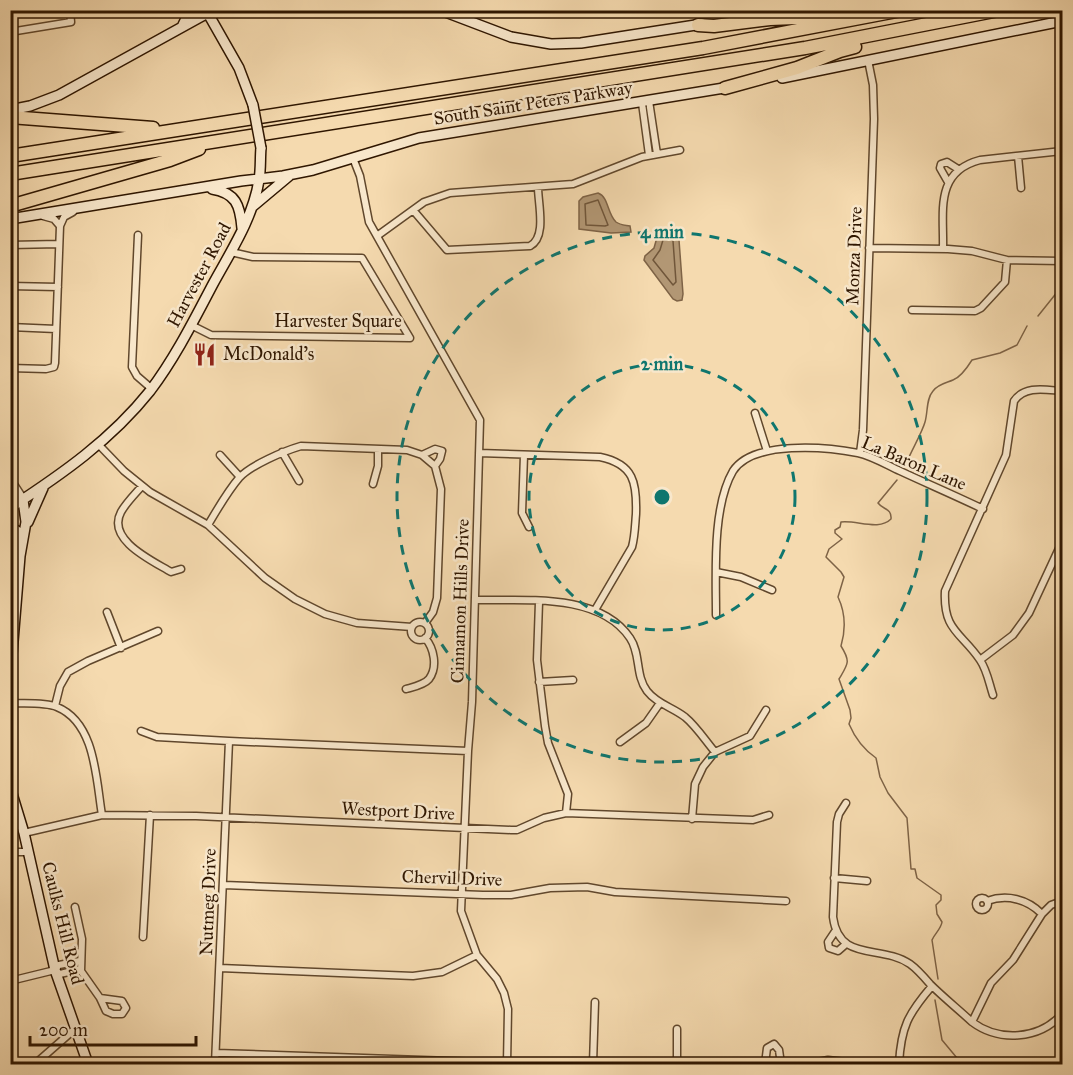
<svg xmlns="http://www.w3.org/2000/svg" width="1073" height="1075" font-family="'IM FELL Great Primer',serif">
<rect width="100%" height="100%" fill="#f5daaf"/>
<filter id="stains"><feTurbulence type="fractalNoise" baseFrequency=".00333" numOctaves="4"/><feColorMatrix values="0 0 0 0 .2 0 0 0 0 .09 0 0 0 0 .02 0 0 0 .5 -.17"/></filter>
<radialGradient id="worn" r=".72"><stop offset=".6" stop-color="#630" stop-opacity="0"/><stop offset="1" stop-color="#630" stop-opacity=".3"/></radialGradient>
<!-- water -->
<path fill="#b29774" stroke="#7e6346" stroke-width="1.5" d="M598 193C609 197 607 214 616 222 620 225 625 225 630 226L631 232 611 233 579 229V201L583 197Z
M672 233 677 234 679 240 683 294 682 300 677 301 673 299 644 260 645 256 654 248 658 234Z"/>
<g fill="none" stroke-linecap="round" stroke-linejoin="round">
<!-- shore -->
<path stroke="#70563a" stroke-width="1.5" d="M598 200 608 225 605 226 586 225 585 204Z
M670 239 673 241 676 282 673 285 653 260 660 250 663 240Z"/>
<!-- stream -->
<path stroke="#7e6346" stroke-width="1.5" d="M1038 316 1058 291
M906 464C911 451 922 433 925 422 928 412 926 399 933 391 938 384 946 383 953 380 961 377 967 368 972 360L1000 353 1017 345 1027 326
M897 480 878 503C883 510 892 508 891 519 879 531 857 520 841 522L840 527 835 530V533L842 539 829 549 826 557 841 572 844 577 838 597C846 614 846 629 841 646 851 662 848 664 839 679L850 710 851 718 849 724C855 738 863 749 876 758L880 777 888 793 907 818 911 869H915L917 878 941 895V900L936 905 937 914 942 922C941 929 935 933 932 940L938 979
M935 1000 942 1040 962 1064"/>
<defs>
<path id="minor" d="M10 32 71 22 70 10
M649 101 657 154
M642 103 649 155
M1018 156 1021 188
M353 158 360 176 369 222 480 420 472 702 468 751 461 911 477 955 497 979 504 993 508 1009 507 1064
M948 182 940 168 941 164 947 162 958 169
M413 210 447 250 530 246C547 237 538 204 538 187
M43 216 54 219 60 226
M138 235 132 367 137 376 152 389
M377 236 424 202 450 193 573 184 642 157 680 150
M10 245 59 244
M869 248 948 249 972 251 1007 260 1062 261
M943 249C944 212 934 172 980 160L1062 151
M10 286 58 287
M912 310 975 311 981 308 1005 282 1007 260
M191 325 211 335 410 338 362 258 253 257 231 252
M10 327 56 329
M10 368 46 369 54 367 55 363 60 226 64 217 73 212
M755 413 767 451
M99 445 124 471 150 492 208 525 265 578 295 599 325 614 339 618 357 623 412 627
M282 452 299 481
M479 453 600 457C634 464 637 483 636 514 635 525 635 536 632 547L595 610
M860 453 863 430 874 119 873 85 868 60
M220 455 240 477
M422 455 435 449 442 451 440 459 435 466
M524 455 522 513 529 527
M373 484 378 466V449
M142 486C135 494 126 503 121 512 106 540 153 561 171 572L181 569
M208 525C217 510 227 492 239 478 251 465 284 451 301 446L407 450 422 455 435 466 441 489 437 598 433 612 425 623
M716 572 741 577 772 590
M475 600C524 601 599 592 630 638 641 654 635 675 647 691 657 704 672 707 685 717 696 726 705 740 715 752
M539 602 537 660 545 726 548 743 568 794 566 813
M107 612 121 648
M716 615C716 573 712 507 733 471 753 440 827 447 858 453 872 456 887 465 900 471 928 484 956 496 983 509
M411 631a9 9 0 1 1 18 0a9 9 0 1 1-18 0Z
M980 660 1013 635 1029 613 1062 542
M539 682 573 680
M406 689C413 687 424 685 429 679 438 667 434 648 425 638
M993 695C989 683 987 670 980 660 961 632 943 631 945 591L1006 455 1014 401C1025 385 1046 390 1062 391
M10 703C25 704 44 702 57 707 96 723 96 780 102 815
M55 706 60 686 68 672 88 661 158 631
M141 731 157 737 229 741 468 751
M620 742 646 723 660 703
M846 803 839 814 837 822 833 917C839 963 881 944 910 964 917 969 924 977 930 984 943 997 958 1009 972 1022 999 1042 1039 1040 1062 1014
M692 819 695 784 703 767 715 752 750 736 766 710
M24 833 102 815 196 816 511 830H517L544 818 566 813 753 820 769 815
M10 852H28
M834 878 867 881
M224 885 483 895H511L550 888 587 887 615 892 786 901
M976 904a6 6 0 1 1 12 0a6 6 0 1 1-12 0Z
M987 901C1007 894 1027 899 1042 914
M75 907 82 939 81 971 100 998 122 1001 126 1008 122 1014H113L106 1011 100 998
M836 930 828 942 829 948 838 951 846 944
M143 937 150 815
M220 968 413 976 442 972 477 955
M55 970 59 965 80 961
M56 971 60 974 81 969
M10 981 55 970
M972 1022 991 983 1013 960 1042 914 1051 905 1062 901
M216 1053 543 1064
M35 1064 76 1028
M215 1064 229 741
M593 1064 595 1002
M677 1064V1029
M765 1064 767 1048 774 1044 779 1050 781 1064
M807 1064 828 1060 864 1064
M899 1064C901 1027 908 1014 932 986"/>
<path id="tertiary" d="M10 480 23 500"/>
<path id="secondary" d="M206 10 239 68 253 105
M440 10 511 37 551 44 581 43 702 24
M739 17 781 10
M182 27 190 10
M782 78 1062 21
M10 110 30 106 59 95 213 10
M212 189C236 193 240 205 242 228
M252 207 289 176
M10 219 241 181 283 176 313 170 419 138 730 87
M10 508C62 474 111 440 150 391 175 358 194 320 213 284 231 251 253 218 259 180 261 169 260 158 261 148
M28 522 43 488
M10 527 17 531 22 544
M10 678 20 556 26 522 23 500
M10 787 24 833 55 970 88 1064"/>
<path id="motorway" d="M698 25 714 26 770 19 846 16
M725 88 797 68 840 51 855 47
M10 117 153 128
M10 156 703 48 902 10
M10 174 805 48 999 10
M10 206 170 160 199 149"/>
</defs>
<!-- minor casing -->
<use href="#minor" stroke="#60472c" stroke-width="9"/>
<!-- tertiary casing -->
<use href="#tertiary" stroke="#60472c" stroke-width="11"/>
<!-- secondary casing -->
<use href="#secondary" stroke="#2f1600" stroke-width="12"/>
<!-- motorway casing -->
<use href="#motorway" stroke="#2f1600" stroke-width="15"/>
<!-- minor -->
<use href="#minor" stroke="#f8e7cb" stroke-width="6"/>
<!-- tertiary -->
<use href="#tertiary" stroke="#f8e7cb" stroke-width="8"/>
<!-- secondary -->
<use href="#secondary" stroke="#f8e7cb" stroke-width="9"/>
<!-- motorway -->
<use href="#motorway" stroke="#f5daaf" stroke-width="12"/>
<defs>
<path id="secondary-bridge" d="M253 105 261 148"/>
</defs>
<!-- secondary-bridge casing -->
<use href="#secondary-bridge" stroke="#2f1600" stroke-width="12" stroke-linecap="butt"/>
<!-- secondary-bridge -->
<use href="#secondary-bridge" stroke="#f8e7cb" stroke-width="9"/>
</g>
<!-- distance rings -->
<g fill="none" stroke="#0f766e" stroke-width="3" stroke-dasharray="10 8">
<circle cx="662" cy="497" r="133"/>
<circle cx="662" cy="497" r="265"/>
</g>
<!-- icons -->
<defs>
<symbol id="restaurant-bare" viewBox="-9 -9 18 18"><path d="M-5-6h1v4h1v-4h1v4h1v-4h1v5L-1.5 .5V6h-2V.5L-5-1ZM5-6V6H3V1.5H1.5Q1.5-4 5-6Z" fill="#8f2418" stroke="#f8e7cb" stroke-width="2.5" paint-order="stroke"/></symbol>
</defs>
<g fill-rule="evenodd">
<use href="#restaurant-bare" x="188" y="338" width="33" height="33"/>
</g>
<g text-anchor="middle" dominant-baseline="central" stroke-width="5" stroke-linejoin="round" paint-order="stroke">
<!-- street labels -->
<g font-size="18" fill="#2f1600" stroke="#f8e7cb">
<text transform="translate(533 103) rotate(-9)">South Saint Peters Parkway</text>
<text transform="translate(854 256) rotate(-88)">Monza Drive</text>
<text transform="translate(199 275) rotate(-62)">Harvester Road</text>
<text x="338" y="321">Harvester Square</text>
<text transform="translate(914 463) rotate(23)">La Baron Lane</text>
<text transform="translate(460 601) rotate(-88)">Cinnamon Hills Drive</text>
<text transform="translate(398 811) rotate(3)">Westport Drive</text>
<text transform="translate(452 878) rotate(2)">Chervil Drive</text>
<text transform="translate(208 902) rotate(-88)">Nutmeg Drive</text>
<text transform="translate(63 923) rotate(76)">Caulks Hill Road</text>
</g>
<!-- poi labels -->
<g font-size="18" fill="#2f1600" stroke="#f8e7cb" text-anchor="start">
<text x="223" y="354">McDonald's</text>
</g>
</g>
<circle cx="662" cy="497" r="9" fill="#0f766e" stroke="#f8e7cb" stroke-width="3"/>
<g font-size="18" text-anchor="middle" font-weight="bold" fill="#0f766e" stroke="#f8e7cb" stroke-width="5" stroke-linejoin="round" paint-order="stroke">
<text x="662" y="238">4 min</text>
<text x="662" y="370">2 min</text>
</g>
<!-- margin -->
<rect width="1073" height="1075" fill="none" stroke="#f5daaf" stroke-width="36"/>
<rect x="12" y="12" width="1049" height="1051" fill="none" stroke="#2f1600" stroke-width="3"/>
<rect x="18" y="18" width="1037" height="1039" fill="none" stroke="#2f1600" stroke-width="1.5"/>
<!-- scale -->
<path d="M30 1036v9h166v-9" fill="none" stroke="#2f1600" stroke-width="3"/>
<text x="39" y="1036" font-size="18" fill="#2f1600" stroke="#f8e7cb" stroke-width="4.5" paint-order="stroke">200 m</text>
<rect width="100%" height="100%" filter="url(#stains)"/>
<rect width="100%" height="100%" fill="url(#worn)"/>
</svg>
